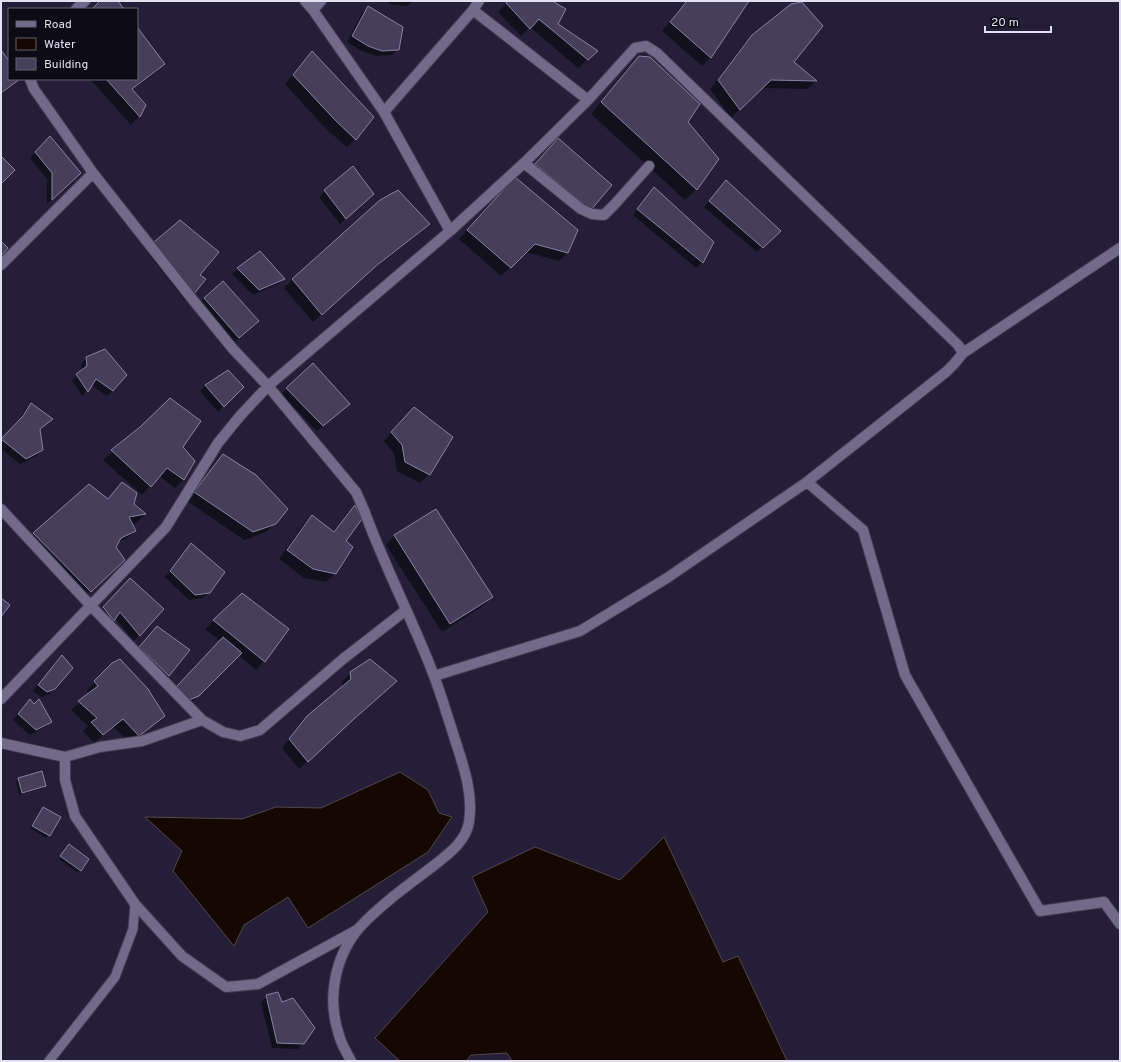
<svg xmlns="http://www.w3.org/2000/svg" width="1121" height="1062" font-family="Overpass,sans-serif">
<rect width="100%" height="100%" fill="#251e38"/>
<!-- water -->
<path fill="#150800" stroke="#524848" d="M400 772 428 790 439 813 452 817 428 852 308 928 288 897 244 925 234 946 173 871 182 851 145 817 242 819 276 807 321 808Z
M664 837 723 962 738 956 787 1061H512L507 1053 471 1055 466 1061H400L375 1038 488 912 472 877 535 847 620 880Z"/>
<!-- shadow -->
<path fill="#0007" fill-rule="evenodd" d="M389 1H413L407 6 389 4Z
M508 1H553L556 24 588 59 578 68 530 27 521 36 498 12ZM535 15 552 29 551 31 534 17Z
M686 1H748L710 58 702 66 662 31Z
M368 8 398 49 392 55 376 56 362 51 347 42 362 13Z
M137 28 164 64 155 73 132 90 145 105 139 116 131 125 90 79H137Z
M752 36 793 62 816 81 807 89 761 88 731 118 710 89 743 45Z
M1 52 9 63V79H19L1 95Z
M312 52 355 139 347 147 326 129 285 84Z
M640 57 686 122 696 189 685 200 591 114 628 68Z
M50 137 80 173 47 204V179L30 158Z
M550 148 591 209 582 217 527 173Z
M353 167 367 200 340 224 319 197Z
M506 187 567 253 559 261 525 252 501 276 459 239Z
M721 187 774 237 757 252 704 207Z
M654 188 713 242 702 263 696 268 633 215Z
M429 224 421 232 367 274 313 322 284 288 293 279Z
M155 243 199 276 194 293 185 301 147 252Z
M238 269 283 279 278 284 253 295 232 274Z
M204 298 252 326 233 343 199 304Z
M86 358 113 391 107 396 91 385 82 396 72 380 82 372 81 364Z
M313 365 349 404 317 431 281 394Z
M206 385 243 387 218 412 200 391Z
M32 404 46 424 39 430 42 450 36 456 20 464 1 449V441L17 423 26 409Z
M405 417 429 474 420 483 397 471 394 454 384 441Z
M140 428 181 447 184 479 175 488 159 476 142 495 103 460Z
M223 455 275 523 266 532 244 540 187 501 215 464Z
M122 483 133 505 145 514 136 523 131 524 135 531 126 539 116 544 114 547 115 569 81 599 26 542 89 486 107 500Z
M355 507 335 574 326 582 304 578 279 559 303 525 312 516 333 532Z
M436 510 492 597 483 606 442 632 386 545 394 536Z
M191 544 209 592 203 598 189 600 165 577Z
M130 580 139 635 134 641 115 618 108 626 98 613Z
M242 594 264 661 256 670 238 655 192 702 183 705 172 692 220 641 205 629Z
M151 633 168 675 163 680 134 653Z
M370 660 344 727 299 769 282 748 299 726 343 687 342 682 351 673Z
M57 662 54 689 48 695 41 697 33 691Z
M113 664 163 716 130 744 114 727 94 743 83 731 88 726 71 710 89 694 87 690Z
M24 706 51 721 45 727 30 735 13 720Z
M18 779 45 786 43 788 19 795 16 782Z
M43 808 59 818 46 838 30 828Z
M67 848 80 870 78 873 59 859Z
M267 996 303 1043 298 1049 272 1048 261 1002Z"/>
<!-- building -->
<path fill="#463f5c" stroke="#8982a2" d="M100 1H118L124 9H92Z
M508 1H554V2L566 9 558 24 598 51 588 60 539 19 530 29 506 3Z
M687 1H749L711 58 670 22Z
M802 2 823 26 794 62 817 81 771 80 740 110 718 80 752 35 791 4Z
M368 6 403 27 399 50 382 51 368 46 352 36Z
M137 27 165 64 132 89 146 105 140 117 106 79H137Z
M1 50 9 61V79H20L1 93Z
M312 51 374 117 356 140 335 120 293 75Z
M639 56 650 57 700 104 688 122 719 159 697 190 601 102Z
M50 136 81 173 52 200V173L35 152Z
M558 138 612 185 591 210 535 164Z
M1 156 15 170 1 184Z
M353 166 374 194 346 219 324 190Z
M515 177 578 230 568 253 535 244 511 268 467 230Z
M726 180 781 231 763 248 709 201Z
M654 187 714 242 703 263 637 209Z
M398 190 430 224 376 266 322 315 292 279 380 200Z
M180 220 219 252 200 275 206 279 194 294 154 242Z
M1 241 8 248 1 256Z
M260 251 285 279 259 290 237 268Z
M223 281 259 321 239 338 204 298Z
M105 349 127 375 113 391 96 379 88 392 76 374 87 366 86 357Z
M313 363 350 404 323 426 286 388Z
M228 370 244 387 224 407 205 385Z
M170 398 201 421 183 447 195 461 184 480 167 468 151 487 111 450 140 427Z
M31 403 53 419 40 429 43 450 26 459 1 439 23 416Z
M414 407 453 437 430 475 405 462 402 445 391 432Z
M223 454 256 475 288 509 276 524 253 532 194 492Z
M122 482 137 493 134 504 146 514 129 517 136 531 121 538 116 547 125 560 91 592 33 533 89 484 108 499Z
M355 505 362 519 346 541 353 547 336 574 313 569 287 550 312 515 334 532Z
M436 509 493 597 450 624 394 535Z
M191 543 225 572 210 593 195 595 170 571Z
M130 578 164 609 140 636 120 612 114 621 103 607Z
M242 593 289 629 265 662 213 620Z
M1 598 10 605 1 617Z
M157 626 190 650 169 676 139 647Z
M223 637 242 653 199 696 189 700 177 686Z
M62 655 73 668 55 689 47 692 38 685Z
M120 659 148 689 165 716 139 736 123 719 103 735 91 722 97 718 78 701 98 686 94 681 112 663Z
M370 659 397 681 354 719 308 762 289 739 307 716 351 679 350 672Z
M30 699 34 704 39 699 52 722 36 730 18 714Z
M42 771 46 786 22 793 18 778Z
M43 807 61 817 50 836 32 826Z
M69 844 89 859 81 871 60 856Z
M278 992 282 1002 293 998 315 1028 304 1044 277 1043 266 995Z"/>
<g fill="none" stroke-linecap="round" stroke-linejoin="round">
<defs>
<path id="service" d="M49 1061 115 977 133 929 135 904"/>
<path id="minor" d="M305 1 313 10 384 112 450 231
M76 9 85 1
M313 10 321 1
M473 10 588 100
M30 79 34 89 93 173 193 300 233 349 268 386 356 492 364 510C384 566 413 620 434 676 441 694 446 712 452 730 461 760 474 790 469 822 466 842 447 855 432 867 407 886 380 905 359 928 334 958 327 999 339 1035 341 1044 347 1053 351 1061
M384 112 473 10 479 1
M524 163 581 209 592 214 604 215 614 205 649 166
M1 265 93 173
M807 482 863 530 905 675 1040 911 1104 902 1120 924
M1 509 91 606 202 720 223 732 240 736 260 730 343 659 406 610
M434 676 580 631 667 578 807 482 946 372 954 364 963 353 1120 248
M1 699 166 527 218 443 240 416 268 386 450 231 524 163 588 100 635 48 646 46 657 53 958 345 963 353
M1 743 65 757 100 747 142 741 202 720
M65 757V780L75 816 135 904 182 956 226 987 258 984 357 930"/>
</defs>
<!-- service casing -->
<use href="#service" stroke="#413c51" stroke-width="11"/>
<!-- minor casing -->
<use href="#minor" stroke="#413c51" stroke-width="12"/>
<!-- service -->
<use href="#service" stroke="#716a89" stroke-width="9"/>
<!-- minor -->
<use href="#minor" stroke="#716a89" stroke-width="10"/>
</g>
<!-- border -->
<rect width="1121" height="1062" fill="none" stroke="#e2dff1" stroke-width="4"/>
<!-- legend -->
<rect x="8" y="8" width="130" height="72" fill="#0d0b16" stroke="#62606e"/>
<rect x="16" y="21" width="20" height="6" fill="#716a89" stroke="#62606e"/>
<text x="44" y="28" font-size="12" fill="#e2dff1">Road</text>
<rect x="16" y="38" width="20" height="12" fill="#150800" stroke="#62606e"/>
<text x="44" y="48" font-size="12" fill="#e2dff1">Water</text>
<rect x="16" y="58" width="20" height="12" fill="#463f5c" stroke="#62606e"/>
<text x="44" y="68" font-size="12" fill="#e2dff1">Building</text>
<!-- scale -->
<path d="M985 26v6h66v-6" fill="none" stroke="#e2dff1" stroke-width="2"/>
<text x="991" y="26" font-size="12" fill="#e2dff1" stroke="#0d0b16" stroke-width="3" paint-order="stroke">20 m</text>
</svg>
